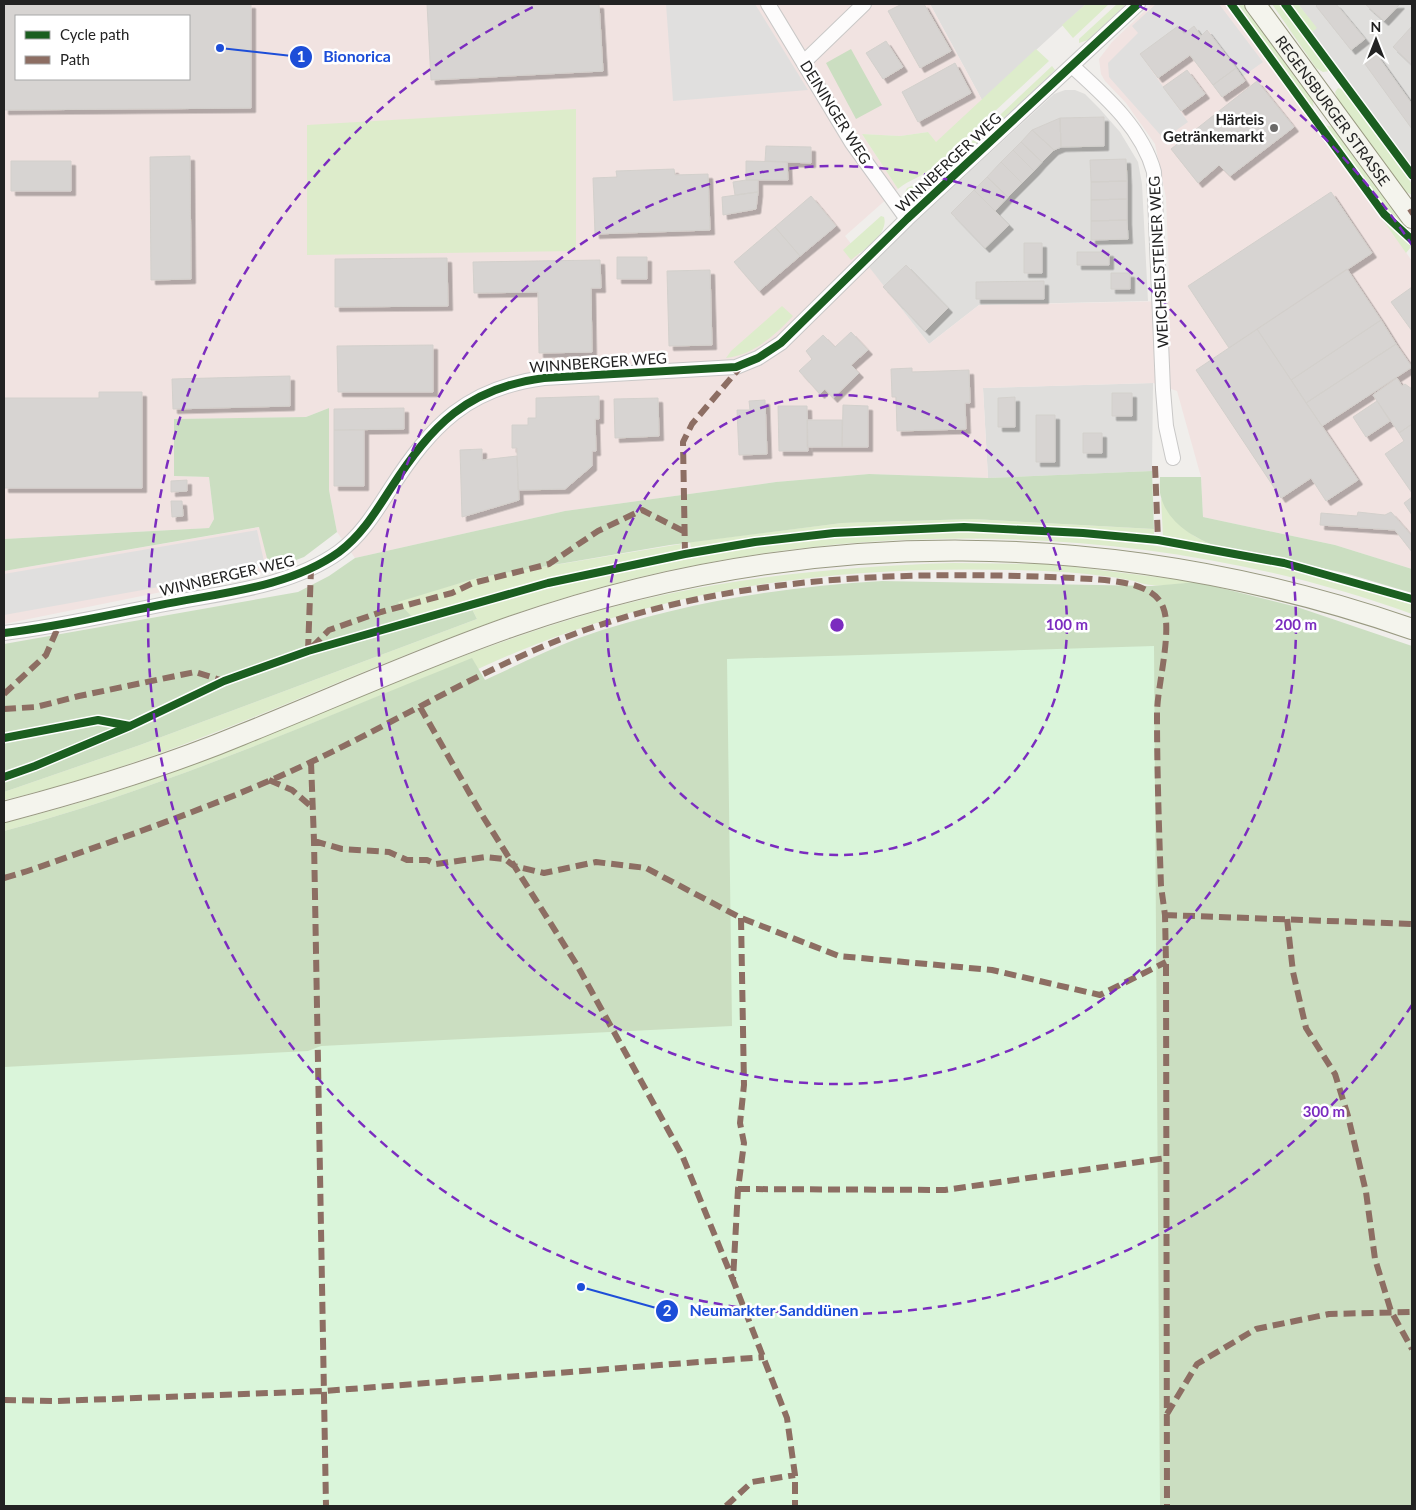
<svg xmlns="http://www.w3.org/2000/svg" width="1416" height="1510" font-family="Lato,sans-serif">
<defs>
<filter id="shadow"><feDropShadow dx="4.5" dy="4.5" stdDeviation="0" flood-color="#0004"/></filter>
</defs>
<rect width="100%" height="100%" fill="#f0eeeb"/>
<!-- residential -->
<path fill="#dfdedc" d="M930 4H1086L982 100Z
M1298 4H1412V169L1311 33 1316 28Z
M1065 90H1075L1085 94 1099 108 1120 132 1138 162 1142 184 1148 301 979 305 929 344 867 266 1054 94Z
M1153 383 1152 471 988 478 983 388Z"/>
<!-- commercial -->
<path fill="#f1e3e1" fill-rule="evenodd" d="M4 4H930L982 100 936 143 928 132 900 136 862 134 898 189 845 236 929 344 979 305 1170 301 1166 198 1155 144 1126 103 1105 81 1101 74 1099 59 1112 42 1152 4H1224L1312 116 1412 261V569L1335 545 1203 517 1201 477 1177 391 1153 383 983 388 988 478 869 474 776 482 565 511 355 558 337 532 329 490V408L306 417 174 419V476L209 477 214 519 209 528 4 539ZM16 16H189V79H16Z
M260 527 270 570 4 624V571Z"/>
<!-- grass -->
<path fill="#ddeccb" d="M1086 4H1109L1073 38 1062 25Z
M1117 4H1126L1088 40 1079 43V39Z
M1233 4H1244L1313 100 1314 113Z
M1272 4H1281L1330 71 1323 72 1316 68Z
M1289 4H1298L1317 28 1311 33Z
M1036 49 1049 61 937 165C924 176 910 179 898 189L862 134 900 136 928 132 936 142Z
M1052 66 1055 70 939 179 919 193 904 194 907 188 934 177Z
M1338 88 1343 90 1350 97 1412 184V195L1404 191 1338 100 1335 92Z
M576 109V251L307 255V125Z
M1324 125 1333 127 1407 224 1410 232 1386 212Z
M1362 190 1388 222 1408 240 1411 247 1406 253Z
M881 216 884 217C889 235 863 250 851 260L843 250Z
M782 306 793 316C775 335 754 355 726 358L731 351Z
M1161 498C1176 523 1188 536 1216 546L1163 537Z
M973 519 1154 529V536C1049 526 942 519 837 528 788 532 739 541 691 549L690 542 842 523Z
M984 531C1130 538 1273 557 1412 603V614C1127 511 791 515 506 617 338 676 178 760 4 800V792L140 745 477 619 472 609C597 572 728 543 859 534 900 531 942 531 984 531Z
M681 544 680 551 592 568 412 617 397 601 477 578Z
M953 563 1051 564 1197 582C1182 583 1165 587 1151 585 1144 585 1137 581 1129 580 1092 573 1051 571 1013 570 825 565 649 590 478 669L472 659C317 720 165 788 4 831V823C73 806 141 785 208 759 330 711 449 656 575 618 698 580 825 567 953 563Z"/>
<!-- forest -->
<path fill="#cbdec1" d="M851 49 882 105 856 119 826 63Z
M329 408V490L337 532 304 557 270 570 259 527 4 571V539L209 528 214 519 209 477 174 476V419L306 417Z
M1152 471 1154 529 973 519 842 523 670 545 477 578 398 602 418 623 472 609 477 619 140 745 4 792V644L298 592 329 576 355 558 565 511 776 482 869 474 988 478Z
M1160 477H1201L1203 517 1335 545 1412 569V593L1345 573 1216 546C1194 538 1168 523 1161 497 1159 491 1160 484 1160 477Z
M882 581 1152 586 1197 582 1297 607 1412 646V1506H4V831C165 788 317 720 472 658L485 680C516 666 547 650 579 638 676 604 779 587 882 581Z"/>
<!-- park -->
<path fill="#daf5da" d="M1154 646 1160 1506H4V1067L308 1051 321 1046 732 1026 727 659Z"/>
<!-- parking -->
<path fill="#e0dfde" d="M666 4H755L808 90 673 101Z
M1156 4H1219L1263 62 1242 77 1208 30 1201 36 1194 27 1184 34 1140 54 1188 122 1164 139 1109 77 1108 63 1138 33 1132 26Z
M257 530 265 566 220 576 4 615V574Z"/>
<!-- building -->
<path fill="#d7d4d2" stroke="#d3d0cc" fill-rule="evenodd" filter="url(#shadow)" d="M4 4H251V108L4 110ZM16 16H189V79H16Z
M427 4H599L603 71 431 80Z
M902 4H924L951 51 920 68 888 11Z
M1318 4H1336L1365 39 1351 50 1316 6Z
M1365 4H1400L1384 21Z
M1178 26 1184 34 1194 26 1201 36 1207 30 1236 68 1213 85 1190 55 1158 78 1140 54Z
M1412 26V65L1393 47Z
M886 41 903 67 883 79 866 53Z
M1377 55 1412 104V129L1365 64Z
M955 63 971 93 918 122 902 92Z
M1236 68 1245 81 1222 97 1213 85Z
M1187 70 1205 94 1181 111 1163 87Z
M1257 81 1294 127 1230 176 1219 165 1198 183 1171 149Z
M1104 117V146L1061 147 1060 118Z
M1060 118 1061 147 1054 150 1032 130Z
M1032 130 1054 150 1042 162 1021 142Z
M1021 142 1042 162 1034 171 1013 150Z
M766 146 811 147V163L765 161Z
M1013 150 1034 171 1022 183 1001 162Z
M190 156 191 279 151 280 150 157Z
M1126 159 1127 181 1091 182 1090 160Z
M11 161H71V191H11Z
M746 161 787 162 788 180H746Z
M1001 162 1022 183 1008 197 987 177Z
M674 169 675 175 708 174 710 230 595 234 593 178 617 177 616 171Z
M987 177 1008 197 995 211 974 190Z
M746 180H758V192L735 195 733 182Z
M1127 181V199L1091 200V182Z
M974 190 1009 225 985 248 951 213Z
M758 192 756 209 723 215 722 197Z
M1331 192 1372 253 1229 348 1188 286Z
M811 196 836 226 800 256 775 227Z
M1127 199V220L1091 221V200Z
M1127 220 1128 239 1091 240V221Z
M775 227 800 256 759 291 734 262Z
M1024 243H1042V273H1024Z
M1077 252H1109V265H1077Z
M617 257H647V279H617Z
M447 258 448 306 335 307V259Z
M600 260 601 288H591L592 352 539 353 538 292 474 293 473 262Z
M906 265 948 308 925 331 883 287Z
M1347 269 1381 320 1291 380 1257 329Z
M710 270 712 345 669 346 667 271Z
M1111 273H1130V289H1111Z
M1044 281V299H976V282Z
M1412 287V331L1391 302Z
M1381 320 1396 344 1306 403 1291 380Z
M1257 329 1358 480 1326 501 1311 478 1281 498 1196 370Z
M851 332 868 350 851 365 859 373 833 398 825 389 820 394 799 371 812 359 806 351 823 335 835 347Z
M1396 344 1412 367 1322 426 1306 403Z
M433 345V392H338L337 346Z
M912 368V372L969 370 970 403H965L966 429 897 431 896 397H892L891 369Z
M290 376V406L173 409 172 379Z
M1397 378 1402 386 1405 384 1412 389V424L1399 433 1373 395Z
M99 392H142V488H4V398H99Z
M1112 393H1132V416H1112Z
M599 396V419H595L596 451H592V466L565 489 518 490 517 448H512V425H528V418H536V398Z
M1015 397V427H998V398Z
M658 398 659 436 615 438 614 399Z
M765 400 767 454 739 455 737 410H750L749 401Z
M1377 401 1390 421 1366 437 1353 417Z
M843 405 868 406V447H842Z
M778 406H807L808 451H779Z
M404 408V429L334 430V409Z
M1036 415H1055V462H1036Z
M807 420H842V447H807Z
M1412 424V493L1385 454 1404 441 1399 433Z
M334 430H364V486H334Z
M1083 433H1102V453H1083Z
M482 449V460L517 456 519 500 462 517 460 450Z
M187 480V491L171 492V481Z
M1412 497V515L1404 503Z
M171 501H182L183 516 172 517Z
M1358 512 1385 515 1391 512 1412 536V552L1395 530 1320 525 1321 513 1357 516Z"/>
<g fill="none" stroke-linecap="round" stroke-linejoin="round">
<defs>
<path id="street" d="M768 4 852 143 907 219
M804 62 864 4
M1072 66C1105 96 1142 128 1154 172L1163 390 1166 426 1173 458
M4 633C56 627 108 615 160 605 219 593 289 588 339 552 362 535 376 511 391 488 432 425 467 388 544 378L736 367 758 358 781 343 907 219 1138 4"/>
<g id="secondary">
<path id="s1" d="M1255 4 1412 218"/>
<path d="M4 812C84 791 164 767 241 735 331 699 421 658 513 626 808 523 1118 527 1412 629"/>
</g>
</defs>
<!-- street casing -->
<use href="#street" stroke="#c9c8c7" stroke-width="16"/>
<!-- secondary casing -->
<use href="#secondary" stroke="#999a82" stroke-width="22"/>
<!-- street -->
<use href="#street" stroke="#fdfcfc" stroke-width="14"/>
<!-- secondary -->
<use href="#secondary" stroke="#f4f4ed" stroke-width="20"/>
<!-- quiet -->
<path stroke="#8d6e63" stroke-width="6" stroke-dasharray="12 6" stroke-linecap="butt" d="M1409 213 1412 211
M1155 466 1158 540
M685 554 683 442 692 424 742 365
M312 647 329 630 381 612 452 593 473 583 549 564 598 531 642 510 685 532
M308 651 311 569
M4 694 46 655 59 625
M420 707 482 815 577 965 682 1155 733 1280
M4 709 36 707 79 696 195 672 224 681
M311 762 314 841 326 1506
M269 780 292 790 313 808
M314 841 342 849 389 852 407 860H427L436 864 486 857 505 859 514 866 544 873 596 862 646 868 741 918 839 956 992 970 1100 995 1166 962
M4 878C37 869 69 856 102 845 172 820 243 794 311 762 402 719 490 664 585 630 748 573 922 570 1092 579 1114 581 1154 583 1163 607 1173 631 1157 686 1157 714 1157 771 1159 829 1161 886L1165 915 1166 962 1167 1506
M1165 915 1412 924
M741 918 744 1085 740 1123 744 1143 738 1189 733 1280 787 1418 795 1475V1506
M1287 919 1293 972 1306 1028 1335 1074 1348 1116 1366 1192 1375 1259 1391 1311 1412 1349
M738 1189 945 1190 1166 1158
M4 1400 57 1401 324 1391 764 1357
M1167 1414 1197 1364 1256 1329 1329 1314 1412 1312
M726 1506 752 1482 795 1475"/>
<defs>
<path id="cycleway" d="M1231 4 1384 214 1412 240
M1285 4 1412 175
M4 633C56 627 108 615 160 605 219 593 289 588 339 552 362 535 376 511 391 488 432 425 467 388 544 378L736 367 758 358 781 343 907 219 1138 4
M4 738 98 720 130 726 224 681 308 651 548 583 685 554 755 542 834 533 964 527 1083 533 1158 540 1284 563 1412 599
M4 777 35 766 130 726"/>
</defs>
<!-- cycleway casing -->
<use href="#cycleway" stroke="#fff" stroke-width="11"/>
<!-- cycleway -->
<use href="#cycleway" stroke="#1b5e20" stroke-width="8"/>
</g>
<!-- distance rings -->
<g fill="none" stroke="#7b2cbf" stroke-width="2.5" stroke-dasharray="9 6">
<circle cx="837" cy="625" r="230"/>
<circle cx="837" cy="625" r="459"/>
<path d="M1412 1005A689 689 0 1 1 535 6M1139 6A689 689 0 0 1 1412 245"/>
</g>
<!-- markers -->
<circle fill="#6a6968" stroke="#fff" stroke-width="2" cx="1274" cy="128" r="5"/>
<g text-anchor="middle" dominant-baseline="central" stroke-width="5" stroke-linejoin="round" paint-order="stroke">
<!-- street labels -->
<g font-size="15" fill="#222" stroke="#fff">
<text stroke="none"><textPath href="#s1" startOffset="132">REGENSBURGER STRASSE</textPath></text>
<text transform="translate(836 112) rotate(58)">DEININGER WEG</text>
<text transform="translate(948 162) rotate(-43)">WINNBERGER WEG</text>
<text transform="translate(1158 262) rotate(-93)">WEICHSELSTEINER WEG</text>
<text transform="translate(598 362) rotate(-4)">WINNBERGER WEG</text>
<text transform="translate(227 575) rotate(-13)">WINNBERGER WEG</text>
</g>
<!-- poi labels -->
<g font-size="15" font-weight="bold" fill="#222" stroke="#fff" text-anchor="end">
<text x="1264" y="119">Härteis<tspan x="1264" dy="17">Getränkemarkt</tspan></text>
</g>
</g>
<circle cx="837" cy="625" r="8" fill="#7b2cbf" stroke="#fff" stroke-width="2.5"/>
<g font-size="15" text-anchor="middle" font-weight="bold" fill="#7b2cbf" stroke="#fff" stroke-width="5" stroke-linejoin="round" paint-order="stroke">
<text x="1067" y="630">100 m</text>
<text x="1296" y="630">200 m</text>
<text x="1324" y="1117">300 m</text>
</g>
<!-- callouts -->
<path fill="none" stroke="#1d4ed8" stroke-width="2" d="M220 48L301 57M581 1287L667 1311"/>
<g fill="#1d4ed8" stroke="#fff" stroke-width="2">
<circle cx="220" cy="48" r="5"/>
<circle cx="581" cy="1287" r="5"/>
<circle cx="301" cy="57" r="12"/>
<circle cx="667" cy="1311" r="12"/>
</g>
<g font-size="15" text-anchor="middle" font-weight="bold" fill="#fff">
<text x="301" y="62">1</text>
<text x="667" y="1316">2</text>
</g>
<g font-size="16" text-anchor="middle" font-weight="bold" fill="#1d4ed8" stroke="#fff" stroke-width="5" stroke-linejoin="round" paint-order="stroke">
<text x="357" y="62">Bionorica</text>
<text x="774" y="1316">Neumarkter Sanddünen</text>
</g>
<!-- border -->
<rect width="1416" height="1510" fill="none" stroke="#222222" stroke-width="10"/>
<!-- legend -->
<rect x="15" y="15" width="175" height="65" fill="#ffffff" stroke="#a7a7a7"/>
<rect x="25" y="31" width="25" height="8" fill="#1b5e20" stroke="#a7a7a7"/>
<text x="60" y="40" font-size="15" fill="#222222">Cycle path</text>
<rect x="25" y="56" width="25" height="8" fill="#8d6e63" stroke="#a7a7a7"/>
<text x="60" y="65" font-size="15" fill="#222222">Path</text>
<!-- north arrow -->
<g transform="translate(1376 40)" stroke="#ffffff" stroke-width="4" paint-order="stroke">
<path d="M0-4L9 19L0 12L-9 19Z" fill="#222222"/>
<text y="-8" font-size="14" font-weight="bold" text-anchor="middle" fill="#222222">N</text>
</g>
</svg>
